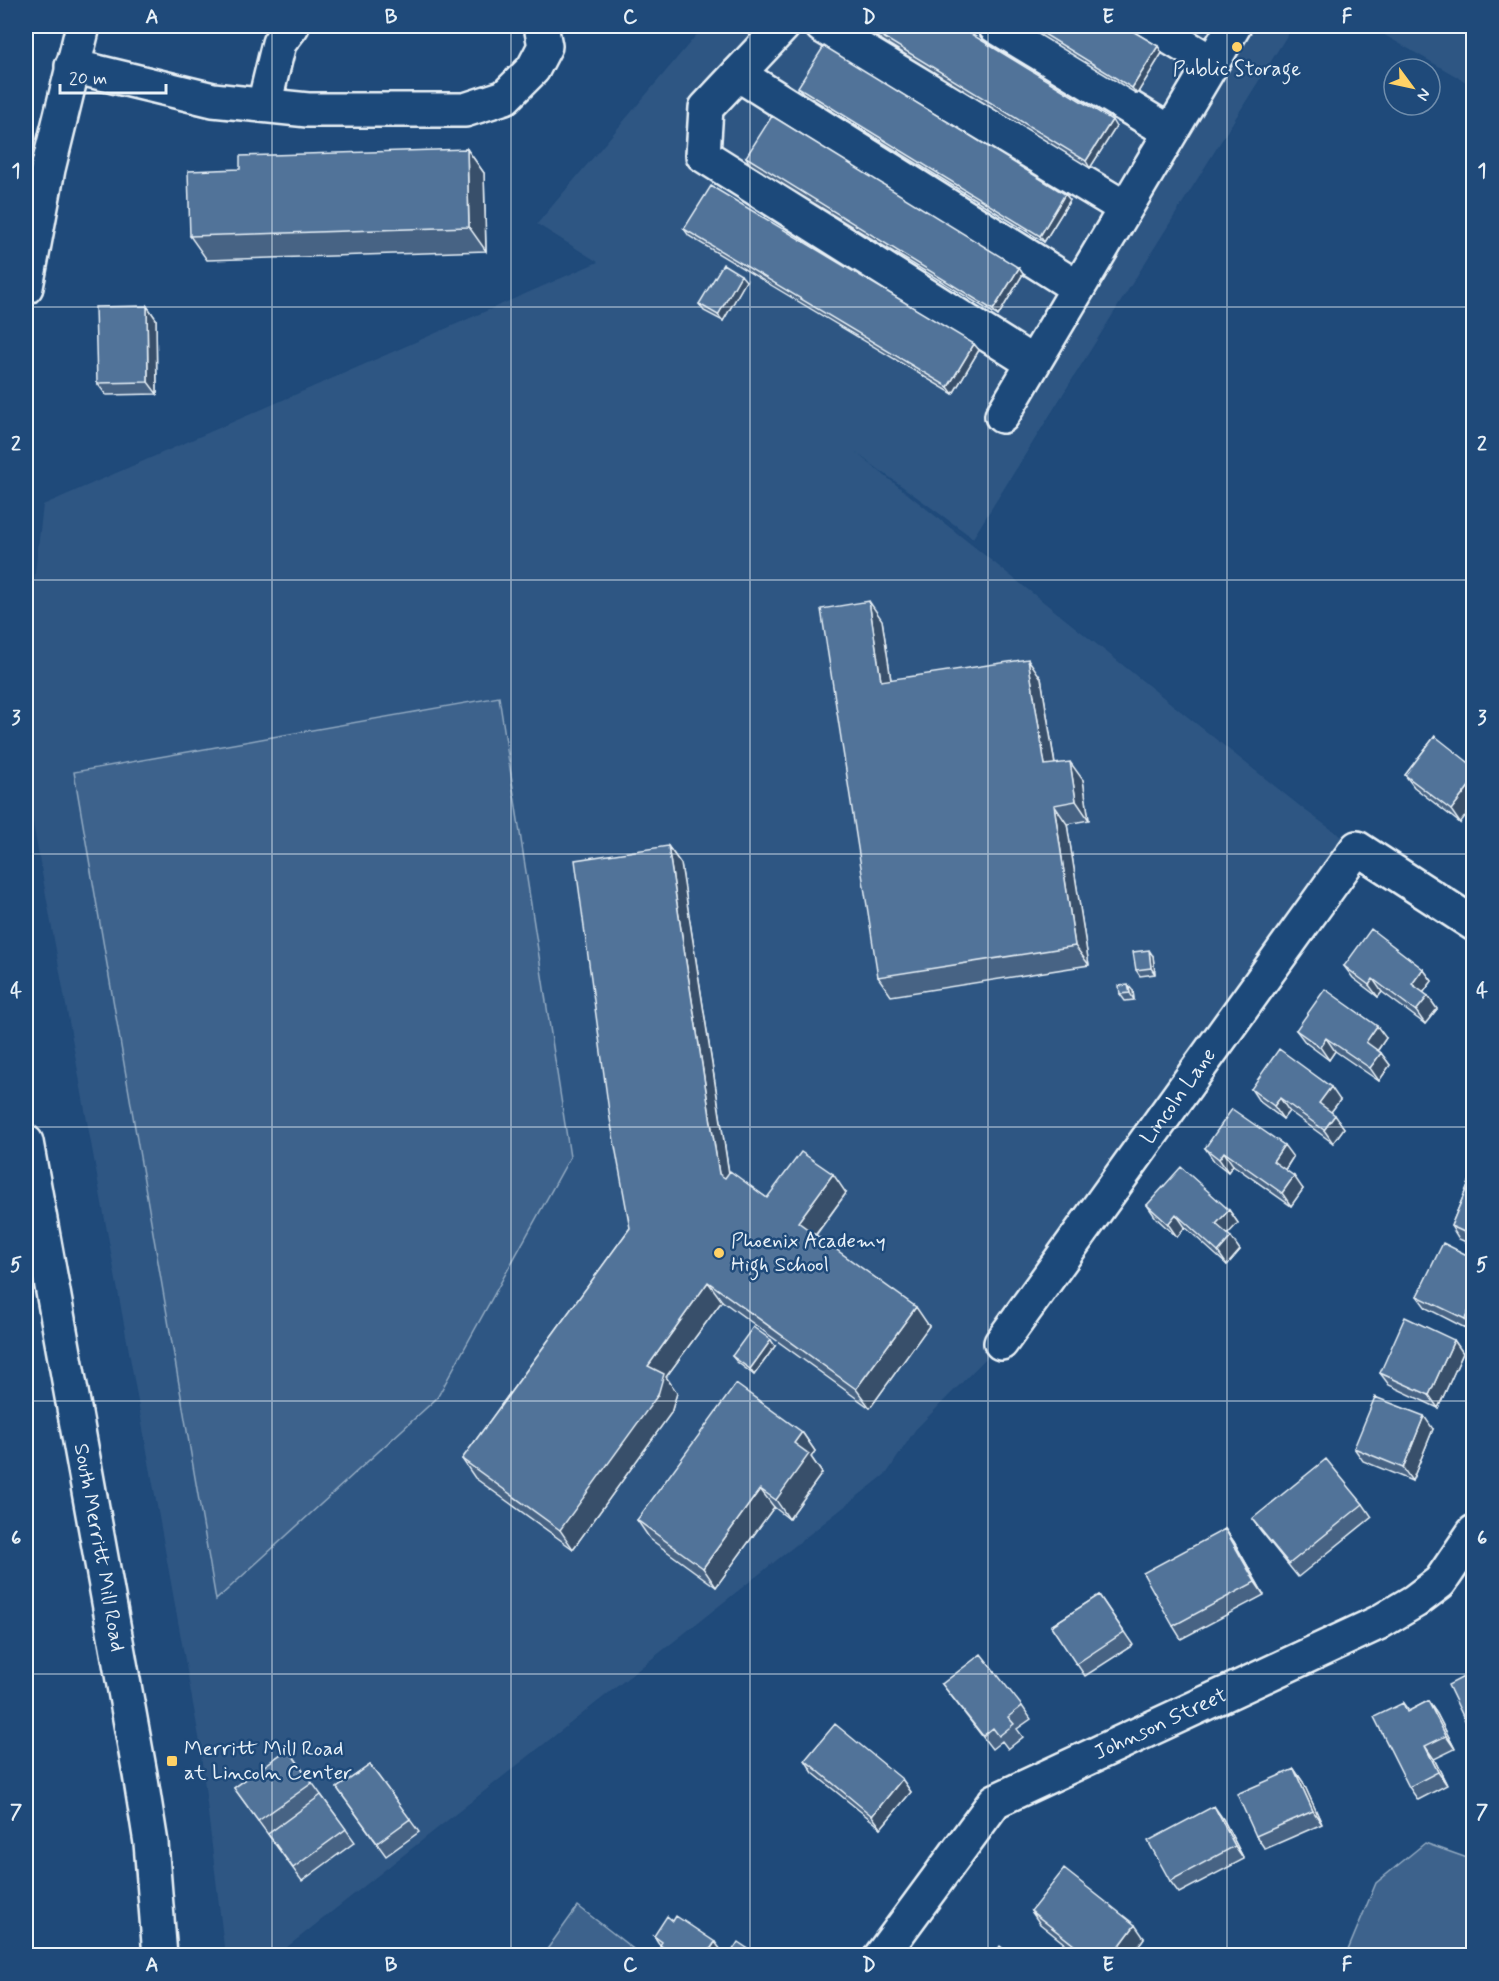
<svg xmlns="http://www.w3.org/2000/svg" width="1499" height="1981" font-family="Mynerve,sans-serif">
<rect width="100%" height="100%" fill="#1f4a7a"/>
<filter id="ink" filterUnits="userSpaceOnUse"><feTurbulence type="fractalNoise" baseFrequency=".0167" numOctaves="2"/><feDisplacementMap in="SourceGraphic" scale="12" xChannelSelector="R" yChannelSelector="G"/><feConvolveMatrix kernelMatrix="1 2 1 2 8 2 1 2 1" color-interpolation-filters="sRGB"/></filter>
<g filter="url(#ink)">
<!-- built -->
<path fill="#2e5683" d="M704 26H1293L973 538 855 452 1306 811 1357 848 1001 1343 915 1430 887 1473 277 1955H225L199 1737 26 785V650L43 505 598 262 537 224Z
M1369 26H1473V86Z"/>
<!-- green -->
<path fill="#3c628c" stroke="#92aac2" stroke-width="1.5" d="M499 697 570 1157 437 1398 216 1600 74 772Z
M1425 1843 1473 1860V1955H1346L1376 1883Z
M578 1906 641 1955H543Z"/>
<g fill="none" stroke-linecap="round" stroke-linejoin="round">
<defs>
<g id="minor">
<path d="M783 26 706 108 703 155 1033 363"/>
<path d="M822 26 1125 208"/>
<path d="M995 26 1170 132"/>
<path d="M1151 26 1211 62"/>
<path d="M72 66 213 100 308 110H465L505 97 533 69 545 46 541 26"/>
<path d="M738 74 1078 288"/>
<path d="M264 105 279 43 292 26"/>
<path d="M26 287 48 169 83 26"/>
<path d="M1002 416 1234 26"/>
<path id="s1" d="M26 1142 140 1774 151 1843 160 1956"/>
<path id="s2" d="M1001 1343 1357 848 1474 924"/>
<path id="s3" d="M881 1956 995 1801 1378 1623 1415 1601 1440 1582 1474 1532"/>
</g>
</defs>
<!-- minor casing -->
<use href="#minor" stroke="#e8f1f8" stroke-width="38"/>
<!-- minor -->
<use href="#minor" stroke="#1f4a7a" stroke-width="33"/>
</g>
<!-- wall -->
<path fill="#466384" stroke="#e8f1f8" stroke-width="1.5" d="M859 26H958L1116 127 1090 168Z
M1025 26H1124L1158 46 1162 53 1137 94Z
M798 87 1065 194 1070 200 1044 242 803 93Z
M467 149 484 173 486 251 207 260 190 236Z
M746 157 1019 268 1023 274 998 316 750 164Z
M684 229 974 344 979 350 953 394 689 236Z
M746 281 723 321 704 311 699 304Z
M147 306 156 319 157 394 106 395 97 383Z
M882 620 891 680 1041 678 1055 764 1083 780 1089 820 1067 824 1089 965 891 996 878 977Z
M1435 736 1460 823 1414 787 1405 775Z
M668 846 681 864 729 1173 767 1198 846 1193 816 1235 929 1326 870 1408 722 1301 666 1377 677 1393 671 1413 573 1549 475 1478 462 1459 630 1228Z
M1153 956 1155 974 1140 976 1136 970Z
M1344 966 1423 969 1432 981 1423 993 1428 996 1437 1009 1425 1024 1382 992 1378 997 1353 978Z
M1133 991 1134 1000 1125 1001 1120 994Z
M1296 1030 1386 1038 1378 1050 1381 1053 1390 1065 1379 1081 1335 1051 1329 1060 1305 1042Z
M1251 1089 1340 1100 1331 1112 1344 1128 1333 1143 1289 1111 1283 1119 1259 1101Z
M1205 1148 1293 1157 1285 1170 1303 1189 1291 1206 1233 1165 1228 1172 1214 1161Z
M1473 1173V1245L1459 1239 1451 1226Z
M1147 1205 1229 1210 1238 1223 1227 1234 1240 1250 1227 1265 1185 1227 1177 1237 1156 1218Z
M1473 1258V1332L1426 1308 1417 1296Z
M1454 1340 1463 1353 1438 1408 1389 1385 1380 1373Z
M775 1346 754 1375 737 1362 732 1356Z
M1433 1429 1412 1481 1363 1461 1354 1448Z
M802 1432 815 1451 811 1457 822 1473 789 1519 774 1507 716 1587 650 1539 637 1520Z
M1363 1504 1372 1517 1298 1577 1261 1531 1252 1519Z
M1225 1529 1234 1542 1264 1595 1181 1639 1173 1626Z
M1099 1595 1133 1645 1085 1676 1051 1626Z
M942 1684 1022 1706 1031 1719 1017 1729 1023 1737 1008 1749 1002 1741 992 1749Z
M1428 1701 1437 1714 1455 1749 1434 1759 1447 1785 1418 1800 1409 1787 1403 1703 1409 1711Z
M288 1749 355 1842 302 1881 234 1788Z
M805 1760 902 1779 911 1792 881 1828 813 1773Z
M370 1765 419 1832 386 1856 337 1788Z
M1294 1769 1303 1782 1322 1824 1265 1849 1256 1836Z
M1223 1819 1244 1859 1179 1893 1170 1881Z
M1031 1911 1144 1938 1131 1956H1080L1040 1924Z
M654 1936 724 1954 723 1956H667Z"/>
<!-- shaded-wall -->
<path fill="#39506b" stroke="#e8f1f8" stroke-width="1.5" d="M1158 46 1162 53 1137 94 1132 88Z
M1112 120 1116 127 1090 168 1086 161Z
M467 149 484 173 486 251 469 227Z
M1065 194 1070 200 1044 242 1040 236Z
M1019 268 1023 274 998 316 993 310Z
M741 275 746 281 723 321 718 315Z
M147 306 156 319 157 394 148 382Z
M974 344 979 350 953 394 948 387Z
M869 601 882 620 894 700 881 681Z
M1028 659 1041 678 1058 784 1045 765Z
M1070 762 1083 780 1089 820 1076 801Z
M1473 781V806L1460 823 1451 810Z
M1054 805 1067 824 1089 965 1075 946Z
M668 846 681 864 732 1193 719 1174Z
M1149 950 1153 956 1155 974 1151 968Z
M1423 969 1432 981 1420 997 1412 984Z
M1373 979 1382 992 1378 997 1369 985Z
M1128 985 1133 991 1134 1000 1130 993Z
M1428 996 1437 1009 1425 1024 1416 1011Z
M1377 1026 1386 1038 1375 1054 1366 1042Z
M1326 1038 1335 1051 1329 1060 1320 1047Z
M1381 1053 1390 1065 1379 1081 1370 1068Z
M1331 1087 1340 1100 1328 1116 1319 1103Z
M1280 1098 1289 1111 1283 1119 1274 1106Z
M1335 1115 1344 1128 1333 1143 1324 1130Z
M1284 1145 1293 1157 1282 1174 1273 1161Z
M1224 1152 1233 1165 1228 1172 1219 1159Z
M833 1174 846 1193 811 1241 798 1222Z
M1294 1176 1303 1189 1291 1206 1282 1193Z
M1229 1210 1238 1223 1225 1237 1216 1224Z
M1176 1214 1185 1227 1177 1237 1168 1224Z
M1231 1237 1240 1250 1227 1265 1218 1252Z
M708 1282 722 1301 666 1377 677 1393 671 1413 573 1549 560 1530 648 1366Z
M1473 1301V1331L1465 1319Z
M916 1307 929 1326 870 1408 856 1389Z
M771 1340 775 1346 754 1375 750 1369Z
M1454 1340 1463 1353 1438 1408 1429 1395Z
M1424 1416 1433 1429 1412 1481 1403 1468Z
M802 1432 815 1451 811 1457 822 1473 789 1519 776 1500 794 1443Z
M760 1489 774 1507 716 1587 703 1568Z
M1225 1529 1234 1542 1264 1595 1255 1582Z
M1428 1701 1437 1714 1455 1749 1446 1736Z
M1425 1746 1434 1759 1447 1785 1438 1772Z
M1294 1769 1303 1782 1322 1824 1313 1811Z
M902 1779 911 1792 881 1828 872 1816Z
M1214 1806 1223 1819 1244 1859 1235 1846Z
M1135 1925 1144 1938 1131 1956H1112Z
M715 1942 724 1954 723 1956H706Z"/>
<!-- building -->
<path fill="#517399" stroke="#e8f1f8" stroke-width="1.5" d="M865 26H958L1112 120 1086 161Z
M1031 26H1124L1158 46 1132 88Z
M824 46 1065 194 1040 236 798 87Z
M772 116 1019 268 993 310 746 157Z
M467 149 469 227 190 236 188 171 240 169V156Z
M711 186 974 344 948 387 684 229Z
M723 264 741 275 718 315 699 304Z
M147 306 148 382 97 383 95 307Z
M869 601 881 681 1028 659 1045 765 1070 762 1076 801 1054 805 1075 946 878 977 821 609Z
M1435 736 1473 766V781L1451 810 1405 775Z
M668 846 719 1174 725 1178 730 1171 767 1198 801 1152 833 1174 798 1222 916 1307 856 1389 708 1282 648 1366 664 1374 658 1395 560 1530 462 1459 630 1228 610 1119 575 860Z
M1371 929 1423 969 1412 984 1428 996 1416 1011 1373 979 1369 985 1344 966Z
M1149 950 1151 968 1136 970 1133 952Z
M1128 985 1130 993 1120 994 1119 986Z
M1325 989 1377 1026 1366 1042 1381 1053 1370 1068 1326 1038 1320 1047 1296 1030Z
M1279 1049 1331 1087 1319 1103 1335 1115 1324 1130 1280 1098 1274 1106 1251 1089Z
M1232 1109 1284 1145 1273 1161 1294 1176 1282 1193 1224 1152 1219 1159 1205 1148Z
M1181 1167 1229 1210 1216 1224 1231 1237 1218 1252 1176 1214 1168 1224 1147 1205Z
M1473 1173V1236L1451 1226Z
M1443 1243 1473 1258V1301L1465 1319 1417 1296Z
M1405 1317 1454 1340 1429 1395 1380 1373Z
M753 1327 771 1340 750 1369 732 1356Z
M736 1384 802 1432 794 1443 809 1454 776 1500 760 1489 703 1568 637 1520Z
M1375 1397 1424 1416 1403 1468 1354 1448Z
M1326 1459 1363 1504 1289 1564 1252 1519Z
M1225 1529 1255 1582 1173 1626 1143 1573Z
M1099 1595 1124 1632 1076 1664 1051 1626Z
M981 1654 1022 1706 1008 1717 1014 1724 999 1736 993 1728 983 1736 942 1684Z
M1473 1672V1737L1448 1685Z
M1428 1701 1446 1736 1425 1746 1438 1772 1409 1787 1374 1717 1403 1703 1407 1712Z
M835 1724 902 1779 872 1816 805 1760Z
M288 1749 312 1783 258 1821 234 1788Z
M370 1765 410 1819 377 1843 337 1788Z
M1294 1769 1313 1811 1256 1836 1237 1794Z
M321 1795 346 1829 293 1868 268 1834Z
M1214 1806 1235 1846 1170 1881 1148 1841Z
M1064 1869 1135 1925 1112 1956H1088L1031 1911Z
M667 1916 673 1921 676 1916 715 1942 706 1956H675L660 1945 662 1942 654 1936Z
M738 1942 759 1956H729Z
M1000 1946 1012 1956H993Z"/>
</g>
<!-- grid -->
<path fill="none" stroke="#e8f1f8" stroke-width="1.5" stroke-opacity="0.55" d="M272 26V1956M511 26V1956M750 26V1956M988 26V1956M1227 26V1956M26 307H1474M26 580H1474M26 854H1474M26 1127H1474M26 1401H1474M26 1674H1474"/>
<!-- markers -->
<g fill="#ffd166" stroke="#1f4a7a" stroke-width="2">
<circle cx="1237" cy="47" r="6"/>
<circle cx="719" cy="1253" r="6"/>
<rect x="166" y="1755" width="12" height="12" rx="3"/>
</g>
<g text-anchor="middle" dominant-baseline="central" stroke-width="5" stroke-linejoin="round" paint-order="stroke">
<!-- poi labels -->
<g font-size="21" fill="#e8f1f8" stroke="#1f4a7a" text-anchor="start">
<text x="1237" y="69" text-anchor="middle">Public Storage</text>
<text x="731" y="1241">Phoenix Academy<tspan x="731" dy="24">High School</tspan></text>
<text x="184" y="1749">Merritt Mill Road<tspan x="184" dy="24">at Lincoln Center</tspan></text>
</g>
<!-- street labels -->
<g font-size="21" fill="#e8f1f8" stroke="#1f4a7a">
<text stroke="none"><textPath href="#s2" startOffset="304">Lincoln Lane</textPath></text>
<text stroke="none"><textPath href="#s1" startOffset="412">South Merritt Mill Road</textPath></text>
<text stroke="none"><textPath href="#s3" startOffset="375">Johnson Street</textPath></text>
</g>
</g>
<!-- margin -->
<rect width="1499" height="1981" fill="none" stroke="#1f4a7a" stroke-width="66"/>
<!-- north arrow -->
<g transform="translate(1412 87) rotate(123)"><circle r="28" fill="#1f4a7a" stroke="#6f8dac" stroke-width="1.5"/>
<path d="M0-4.5L10 22L0 15L-10 22Z" fill="#ffd166"/>
<text y="-9" font-size="16" font-weight="bold" text-anchor="middle" fill="#e8f1f8">N</text>
</g>
<!-- scale -->
<path d="M60 84v9h106v-9" fill="none" stroke="#e8f1f8" stroke-width="3"/>
<text x="69" y="84" font-size="18" fill="#e8f1f8" stroke="#1f4a7a" stroke-width="4.5" paint-order="stroke">20 m</text>
<rect x="33" y="33" width="1433" height="1915" fill="none" stroke="#e8f1f8" stroke-width="2"/>
<g font-size="20" text-anchor="middle" font-weight="bold" fill="#e8f1f8">
<text x="152" y="23">A</text>
<text x="391" y="23">B</text>
<text x="630" y="23">C</text>
<text x="869" y="23">D</text>
<text x="1108" y="23">E</text>
<text x="1347" y="23">F</text>
<text x="16" y="177">1</text>
<text x="1482" y="177">1</text>
<text x="16" y="450">2</text>
<text x="1482" y="450">2</text>
<text x="16" y="724">3</text>
<text x="1482" y="724">3</text>
<text x="16" y="997">4</text>
<text x="1482" y="997">4</text>
<text x="16" y="1271">5</text>
<text x="1482" y="1271">5</text>
<text x="16" y="1544">6</text>
<text x="1482" y="1544">6</text>
<text x="16" y="1818">7</text>
<text x="1482" y="1818">7</text>
<text x="152" y="1971">A</text>
<text x="391" y="1971">B</text>
<text x="630" y="1971">C</text>
<text x="869" y="1971">D</text>
<text x="1108" y="1971">E</text>
<text x="1347" y="1971">F</text>
</g>
</svg>
